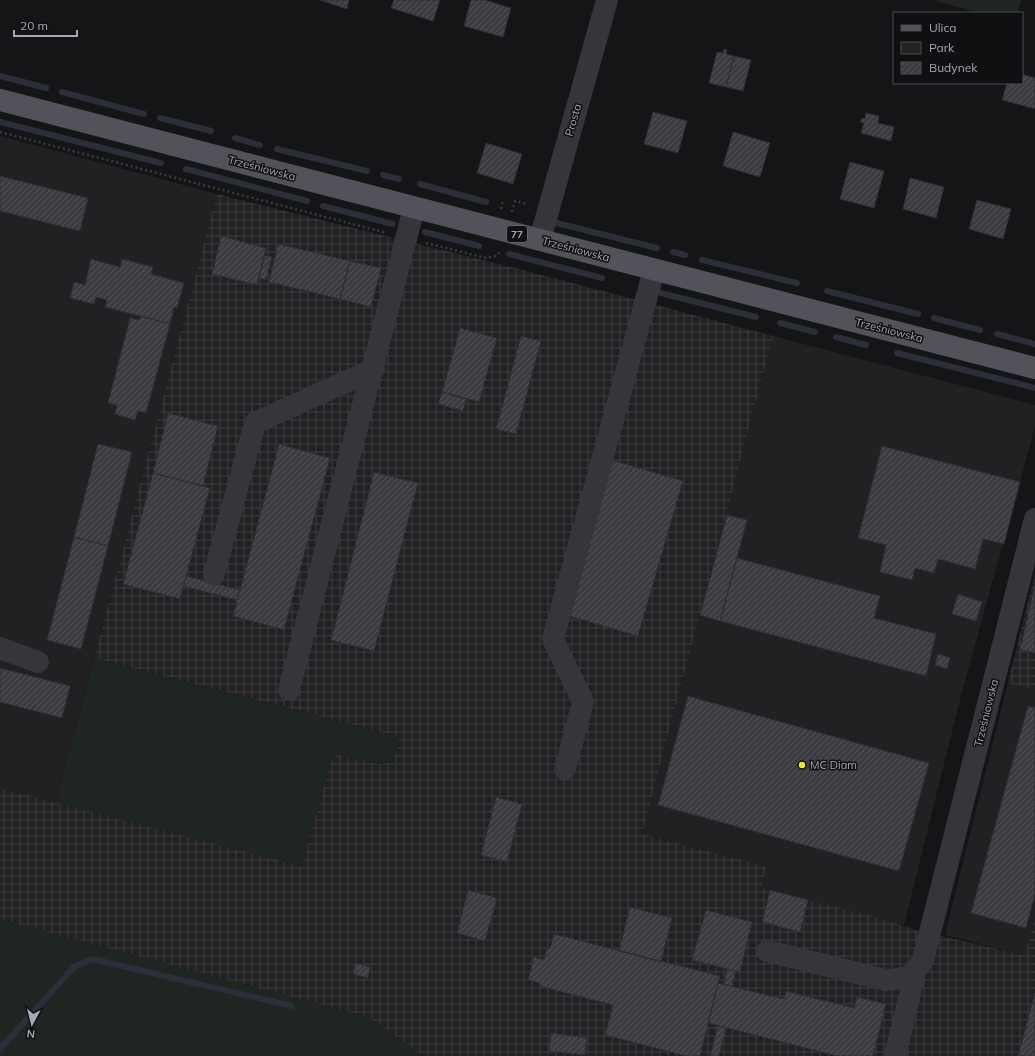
<svg xmlns="http://www.w3.org/2000/svg" width="1035" height="1056" font-family="Mulish,sans-serif">
<defs>
<pattern id="industrial-grid" width="8" height="8" patternUnits="userSpaceOnUse"><rect width="8" height="8" fill="#212023"/><path d="M0 4h8M4 0v8" fill="none" stroke="#3e3e41"/></pattern>
<pattern id="building-hatch" width="6" height="6" patternUnits="userSpaceOnUse"><rect width="6" height="6" fill="#3c3b40"/><path d="M-1 1l2-2M0 6l6-6M5 7l2-2" fill="none" stroke="#555459"/></pattern>
</defs>
<rect width="100%" height="100%" fill="#151416"/>
<!-- built -->
<path fill="#212023" d="M0 136 217 194 55 803 0 788Z
M773 336 1035 405V427L961 696 904 925 760 888 766 866 642 834Z
M1008 683 1035 690V916L1025 955 945 935Z"/>
<!-- industrial -->
<path fill="url(#industrial-grid)" d="M217 194 523 270 773 336 642 834 766 866 761 888 884 919 919 931 1025 955 1035 916V1056H423L368 1017 0 921V788L302 866 331 760 335 754 381 764 393 761 400 737 94 658Z
M1035 573V690L1008 683Z"/>
<!-- green -->
<path fill="#1f2621" d="M932 0H1021L1018 13H979Z
M94 658 400 737 392 761 381 764 336 755 331 760 302 866 55 803Z
M0 919 368 1017 423 1056H0Z"/>
<g fill="none" stroke-linecap="round" stroke-linejoin="round">
<!-- stream -->
<path stroke="#2b2f3a" stroke-width="6" d="M0 76 46 88
M62 92 144 114
M160 118 211 131
M0 122 161 163
M235 138 260 145
M277 149 367 171
M186 169 307 201
M383 175 399 179
M420 184 486 202
M323 206 393 224
M557 223 657 248
M425 232 479 246
M673 252 685 255
M509 254 602 278
M702 260 797 283
M653 291 756 317
M827 291 918 314
M934 318 980 330
M780 323 815 332
M997 334 1035 344
M836 337 866 345
M897 353 1035 388
M0 1049 74 967 92 959 292 1006"/>
</g>
<!-- building -->
<path fill="url(#building-hatch)" stroke="#2f2e32" d="M320 0H349L347 9Z
M394 0H440L433 21 391 8Z
M471 0H485L511 8 503 37 464 26Z
M724 49 727 50 726 54 734 56 726 87 709 83 717 52 723 53Z
M734 56 751 60 743 91 726 87Z
M1022 74 1035 78V109L1002 100 1007 83H1022Z
M653 112 687 121 678 153 644 144Z
M866 113 879 116 878 123 894 127 891 141 861 133 864 123 860 122 862 118 865 119Z
M733 132 770 143 760 177 723 166Z
M486 143 522 154 513 184 477 173Z
M850 162 884 171 874 208 840 199Z
M0 176 88 198 80 231 0 211Z
M910 178 944 187 936 218 903 209Z
M977 200 1011 209 1003 239 969 229Z
M221 236 266 248 257 285 212 274Z
M278 244 350 261 340 299 269 282Z
M265 255 272 257 266 280 259 278Z
M91 259 120 267 122 259 153 267 151 274 184 283 177 308 174 307 170 324 105 307 107 300 96 297 94 304 70 298 74 282 85 285Z
M350 261 381 268 371 307 340 299Z
M141 316 170 324 146 413 138 411 135 420 115 414 117 405 108 403 130 318 139 320Z
M460 328 497 338 479 402 442 392Z
M521 336 541 341 516 434 496 429Z
M442 392 466 399 463 411 438 404Z
M168 413 218 426 203 486 153 473Z
M98 444 132 452 108 546 74 537Z
M279 444 330 458 284 630 233 616Z
M882 446 1020 482 1004 544 983 539 975 569 938 559 934 573 915 568 912 580 880 572 886 545 858 538Z
M612 460 683 481 638 636 566 615Z
M374 472 418 483 374 651 331 640Z
M153 473 210 488 180 599 123 584Z
M727 515 747 520 720 621 700 615Z
M74 537 108 546 81 649 47 640Z
M737 558 880 596 874 618 936 634 926 676 720 621Z
M186 576 240 590 237 600 183 586Z
M1035 584V653L1020 650Z
M958 594 982 602 976 621 952 614Z
M938 654 950 658 947 669 935 665Z
M0 668 70 686 62 718 0 702Z
M688 696 929 763 899 871 658 805Z
M1028 706 1035 708V894L1026 928 971 913Z
M496 797 522 804 507 862 481 855Z
M468 890 497 898 485 941 457 933Z
M770 890 808 900 800 932 762 922Z
M630 907 672 918 661 962 619 951Z
M706 910 752 922 740 972 692 960Z
M554 934 720 976 700 1056H686L605 1035 613 1005 539 986 540 983 528 980 534 957 544 960 547 948 550 949Z
M355 963 370 967 368 978 353 974Z
M727 969 736 971 732 986 724 984Z
M718 983 784 999 786 991 854 1008 857 997 886 1004 873 1056H837L708 1023Z
M1035 993V1056H1018Z
M718 1026 726 1028 719 1056H710Z
M551 1033 587 1038 585 1055 549 1051Z"/>
<g fill="none" stroke-linecap="round" stroke-linejoin="round">
<!-- path -->
<path stroke="#3c3b42" stroke-width="2.5" stroke-dasharray="2 3" stroke-linecap="butt" d="M0 132 387 233
M501 209 503 199
M512 212 515 201 527 204
M426 243 486 258 495 256 501 251"/>
<!-- minor -->
<path stroke="#36353b" stroke-width="22" d="M540 240 607 0
M214 574 255 423 374 369
M0 648 38 662
M289 690 414 208
M565 769 583 702 553 639 654 270
M767 951 886 980C906 979 913 977 923 960L1035 519
M895 1056 915 973"/>
<!-- major -->
<path stroke="#52525a" stroke-width="22" d="M0 100 1035 368"/>
</g>
<!-- markers -->
<circle fill="#ede536" stroke="#100f11" stroke-width="1.5" cx="802" cy="765" r="4"/>
<g text-anchor="middle" dominant-baseline="central" stroke-width="3" stroke-linejoin="round" paint-order="stroke">
<!-- shield labels -->
<rect fill="#100f11" stroke="#797984" stroke-width="1" x="507" y="226" width="20" height="16" rx="3"/>
<g font-size="10" font-weight="bold" fill="#a6a7b6">
<text x="517" y="234">77</text>
</g>
<!-- street labels -->
<g font-size="11" fill="#a6a7b6" stroke="#100f11">
<text transform="translate(573 120) rotate(-74)">Prosta</text>
<text transform="translate(262 168) rotate(15)">Trześniowska</text>
<text transform="translate(576 249) rotate(15)">Trześniowska</text>
<text transform="translate(889 330) rotate(14)">Trześniowska</text>
<text transform="translate(986 713) rotate(-76)">Trześniowska</text>
</g>
<!-- poi labels -->
<g font-size="11" fill="#a6a7b6" stroke="#100f11" text-anchor="start">
<text x="810" y="765">MC Diam</text>
</g>
</g>
<!-- legend -->
<rect x="893" y="12" width="130" height="72" fill="#100f11" stroke="#4c4c53"/>
<rect x="901" y="25" width="20" height="6" fill="#52525a" stroke="#4c4c53"/>
<text x="929" y="32" font-size="12" fill="#a6a7b6">Ulica</text>
<rect x="901" y="42" width="20" height="12" fill="#1f2621" stroke="#4c4c53"/>
<text x="929" y="52" font-size="12" fill="#a6a7b6">Park</text>
<rect x="901" y="62" width="20" height="12" fill="url(#building-hatch)" stroke="#4c4c53"/>
<text x="929" y="72" font-size="12" fill="#a6a7b6">Budynek</text>
<!-- north arrow -->
<g transform="translate(32 1024) rotate(187)" stroke="#100f11" stroke-width="3" paint-order="stroke">
<path d="M0-3L7 15L0 10L-7 15Z" fill="#a6a7b6"/>
<text y="-6" font-size="11" font-weight="bold" text-anchor="middle" fill="#a6a7b6">N</text>
</g>
<!-- scale -->
<path d="M14 30v6h63v-6" fill="none" stroke="#a6a7b6" stroke-width="2"/>
<text x="20" y="30" font-size="12" fill="#a6a7b6" stroke="#100f11" stroke-width="3" paint-order="stroke">20 m</text>
</svg>
